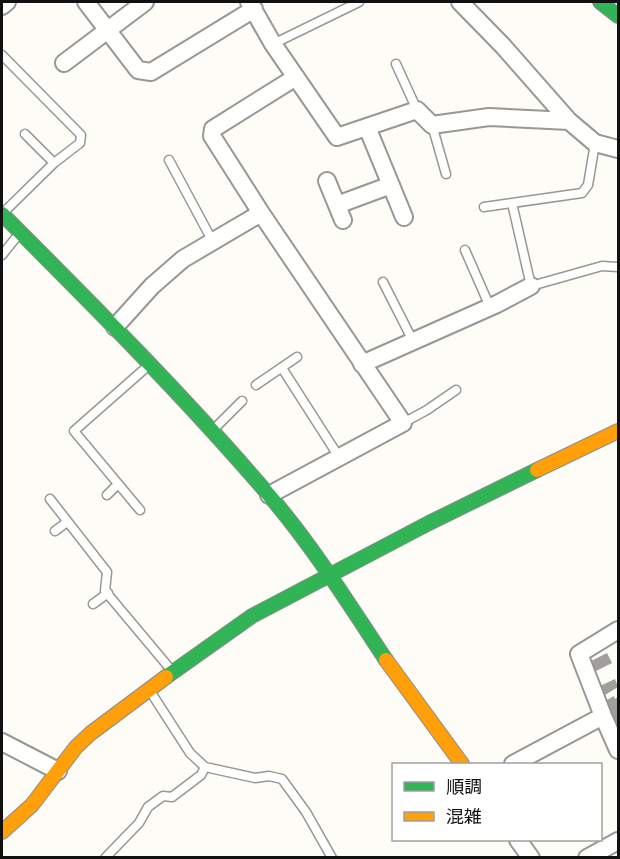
<svg xmlns="http://www.w3.org/2000/svg" width="620" height="859" font-family="'Zilla Slab','Noto Sans JP',serif">
<rect width="100%" height="100%" fill="#fdfcf7"/>
<!-- building -->
<path fill="#a19f9c" d="M607 653 612 663 592 673 587 663Z
M615 679 618 687 605 695 600 686Z
M614 696 615 699 618 697V728L605 701Z"/>
<g fill="none" stroke-linecap="round" stroke-linejoin="round">
<defs>
<path id="lane" d="M273 44 359 2
M2 55 81 135 80 143 54 163 2 214
M396 64 417 110
M432 125 446 174
M25 134 54 163
M169 160 213 242
M512 203 531 286 602 266 618 267
M484 207 582 193 588 185 595 143
M465 250 490 307
M2 255 19 234
M383 282 413 341
M282 368 339 457
M256 385 297 357
M403 423 427 410 456 390
M211 432 242 401
M107 495 118 484
M50 499 107 572 105 591 172 671
M140 510 74 431 149 365
M55 531 67 522
M93 604 108 593
M150 691 190 753 205 767 255 778 269 776 282 779 306 812 332 858
M105 858 139 823 148 807 163 796 172 797 201 775 205 767"/>
<path id="street" d="M86 2 138 70 151 72 254 9
M249 2 273 44 337 137 417 110 432 125 489 117 569 121
M460 2 503 46 569 121 595 143 618 149
M2 6 7 2
M64 63 145 2
M367 127 404 217
M327 181 343 220
M337 205 391 185
M261 213 212 136 213 129 296 77
M115 327 152 286 183 259 261 213 403 423 269 495
M362 364 497 304 531 286
M618 630 579 654 603 716 618 750
M2 742 58 771
M513 764 603 716
M518 840 531 858
M587 858 618 841"/>
<path id="fast" d="M600 2 618 16
M2 214C93 305 184 396 268 494 312 545 349 604 386 660
M166 677 252 616 429 523 537 470"/>
<path id="slow" d="M537 470 618 431
M386 660 462 764
M2 832 32 805 76 747 91 733 166 677"/>
</defs>
<!-- lane casing -->
<use href="#lane" stroke="#979795" stroke-width="11"/>
<!-- street casing -->
<use href="#street" stroke="#979795" stroke-width="20"/>
<!-- fast casing -->
<use href="#fast" stroke="#8e8d8b" stroke-width="16"/>
<!-- slow casing -->
<use href="#slow" stroke="#8e8d8b" stroke-width="16"/>
<!-- lane -->
<use href="#lane" stroke="#fffffe" stroke-width="8"/>
<!-- street -->
<use href="#street" stroke="#fffffe" stroke-width="16"/>
<!-- fast -->
<use href="#fast" stroke="#30b455" stroke-width="14"/>
<!-- slow -->
<use href="#slow" stroke="#ff9f0a" stroke-width="14"/>
</g>
<!-- border -->
<rect width="620" height="859" fill="none" stroke="#111111" stroke-width="6"/>
<!-- legend -->
<rect x="392" y="763" width="210" height="78" fill="#ffffff" stroke="#a0a0a0" stroke-width="1.5"/>
<rect x="404" y="782" width="30" height="9" fill="#30b455" stroke="#a0a0a0" stroke-width="1.5"/>
<text x="446" y="793" font-size="18" fill="#111111">順調</text>
<rect x="404" y="812" width="30" height="9" fill="#ff9f0a" stroke="#a0a0a0" stroke-width="1.5"/>
<text x="446" y="823" font-size="18" fill="#111111">混雑</text>
</svg>
